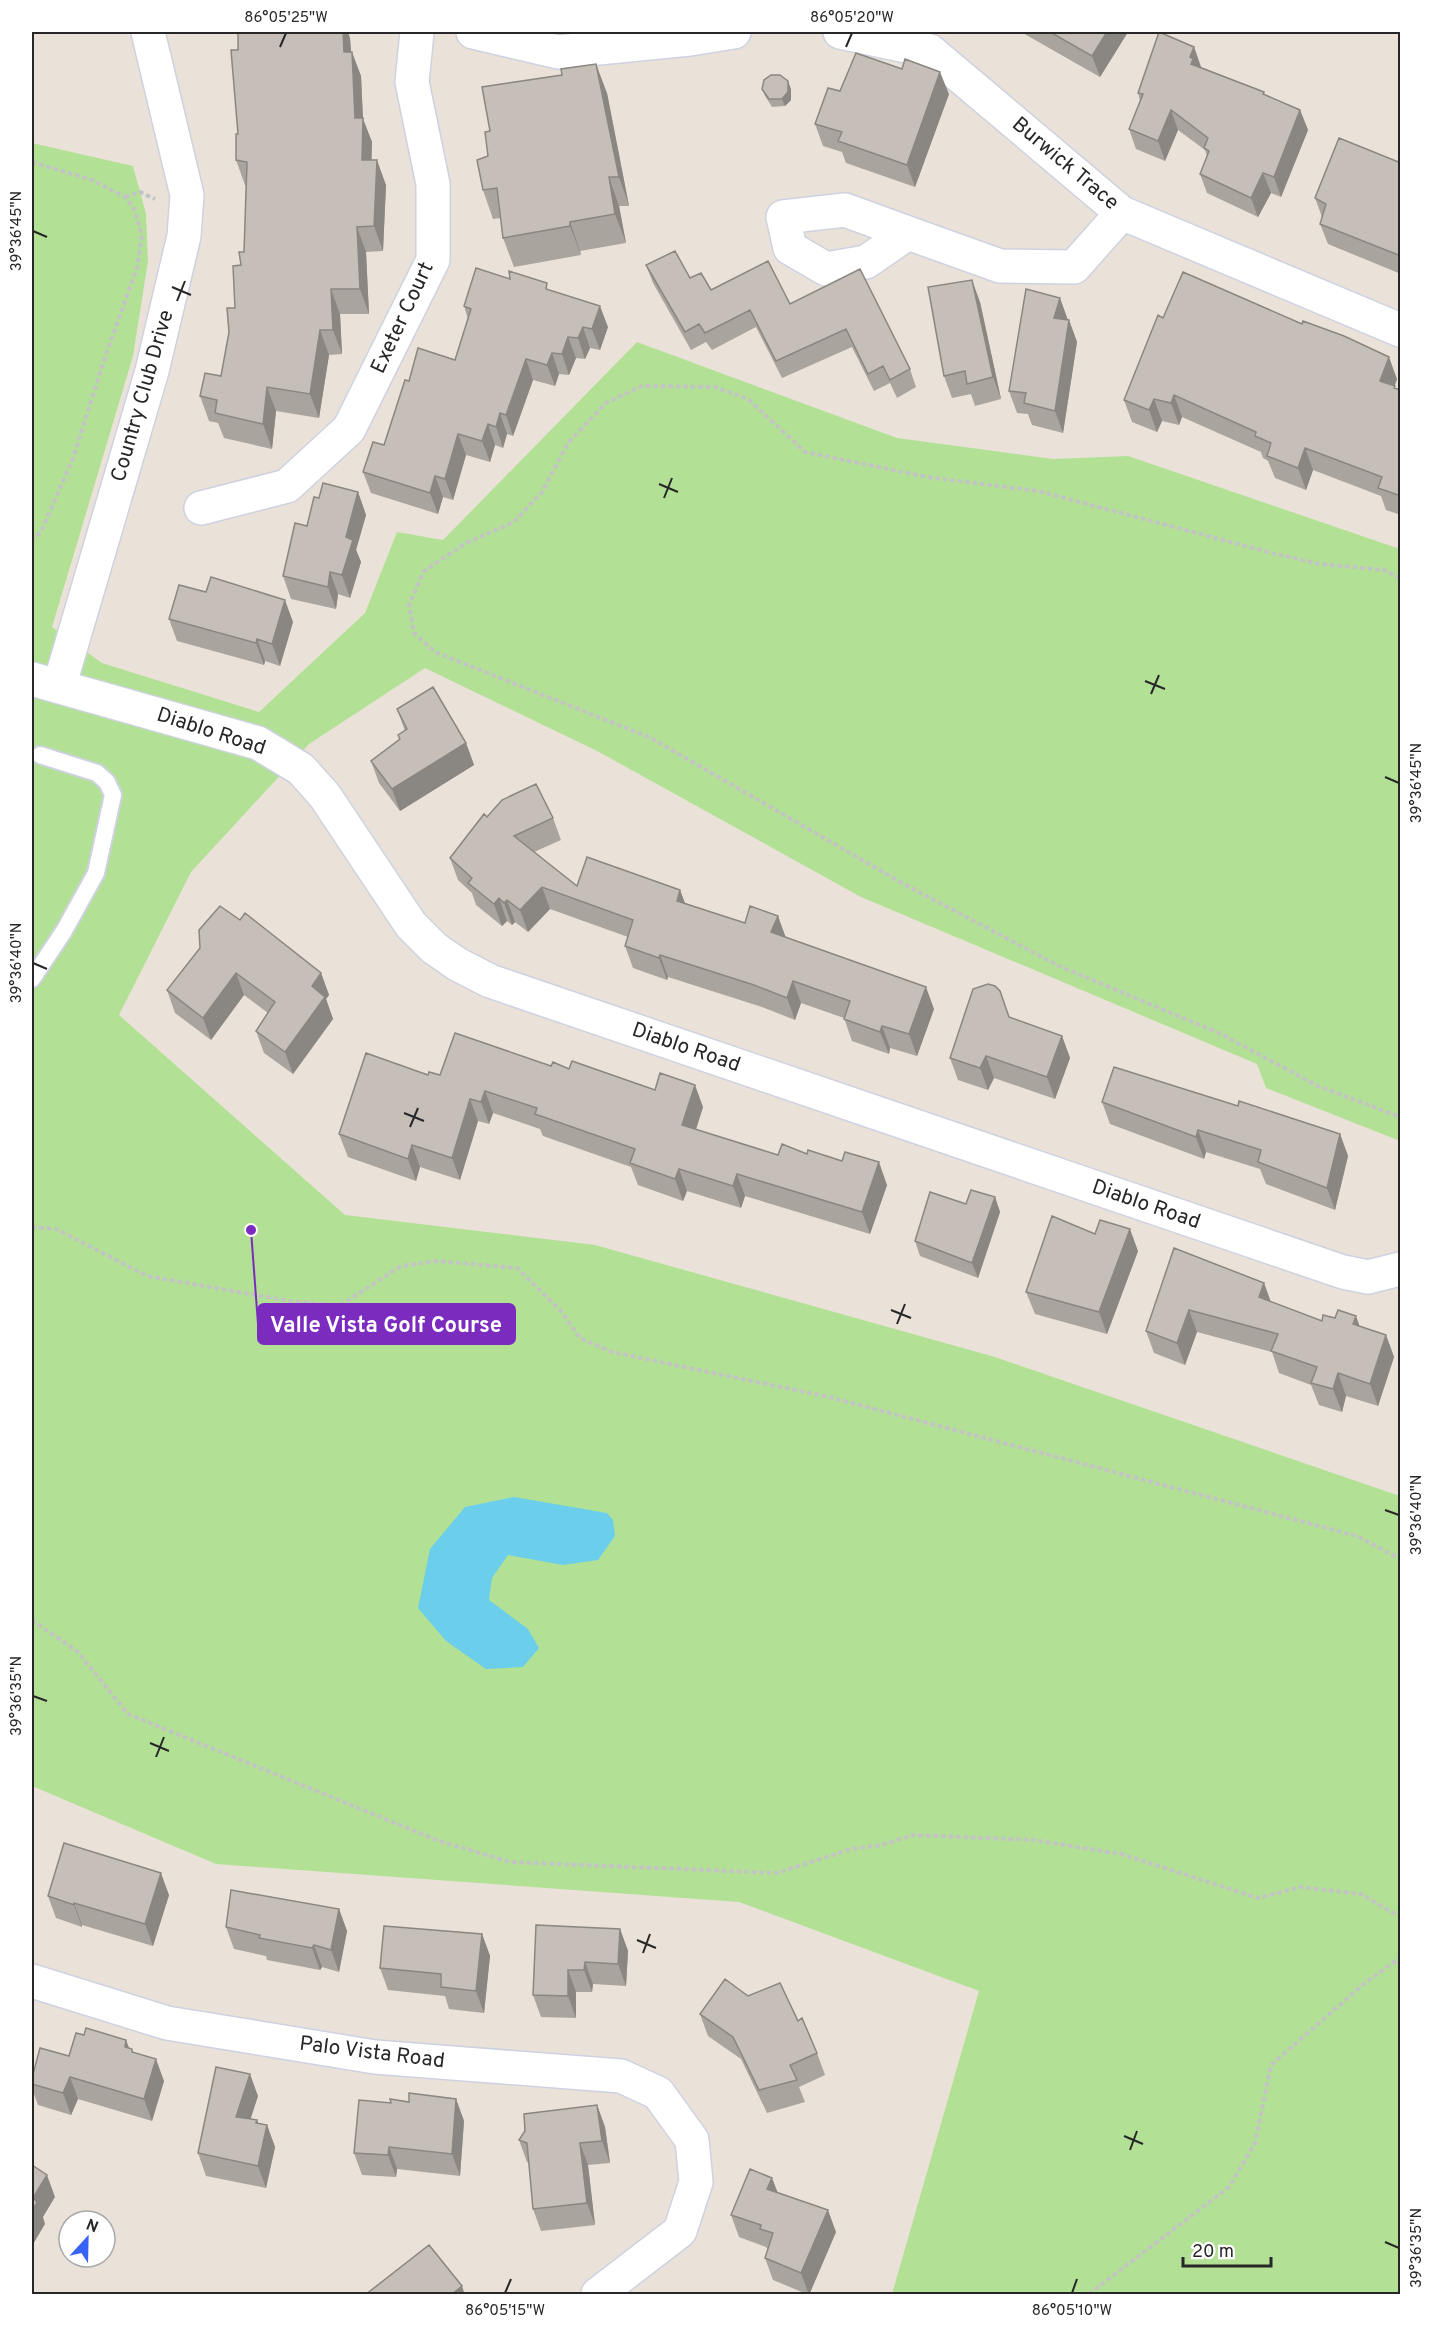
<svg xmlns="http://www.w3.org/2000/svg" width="1432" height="2326" font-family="Overpass,sans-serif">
<rect width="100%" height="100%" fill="#eae2d8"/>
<!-- green -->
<path fill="#b2e195" d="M32 143 133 166 146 214 148 261 133 356 52 627 102 663 259 712 365 613 397 532 443 540 637 342 897 438 1053 459 1128 456 1400 549V1141L1266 1088 1257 1064 861 897 599 752 425 668 309 744 191 872 119 1015 345 1215 595 1245 995 1357 1400 1496V2294H892L979 1991 739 1902 216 1864 32 1786Z"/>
<!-- water -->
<path fill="#6bcfec" d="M514 1497 607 1513 613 1520 615 1536 598 1560 563 1565 508 1555 492 1578 489 1600 528 1629 539 1648 523 1667 486 1669 446 1641 418 1608 430 1549 465 1507Z"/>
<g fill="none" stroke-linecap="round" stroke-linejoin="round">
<defs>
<path id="lane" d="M32 979 64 931 96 873 113 795 107 782 97 773 40 755"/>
<path id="street" d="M473 32 558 52 690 39 734 32
M840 32 930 51 1122 213 1400 330
M908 233 845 210 783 217 790 248 826 269 866 262 908 233 1000 266 1074 267 1122 213
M201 508 287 486 349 429 433 260V184L412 82 417 32
M32 679 258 743 301 769 325 796 411 925 434 948 457 964 490 981 1343 1272 1368 1277 1400 1269
M59 687 152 371 184 236 187 195 148 32
M32 1981 167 2023 375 2057 621 2076 658 2093 692 2140 696 2182 680 2231 598 2294"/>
</defs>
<!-- lane casing -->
<use href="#lane" stroke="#ced2e0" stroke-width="20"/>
<!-- street casing -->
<use href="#street" stroke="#ced2e0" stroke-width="36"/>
<!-- path -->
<path stroke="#c3c3c3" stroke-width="4" stroke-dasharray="4.5 3" stroke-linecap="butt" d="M32 162 92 180 125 197 134 209 142 235 137 268 106 354 73 458 41 532 32 540
M125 197 140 192 155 199
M1400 578 1384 570 1320 564 1272 553 1038 491 927 477 805 452 748 399 715 387 642 386 606 403 568 443 542 492 514 522 466 543 424 571 409 605 414 633 435 652 651 738 902 883 1059 966 1219 1033 1318 1086 1400 1117
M32 1227 56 1229 147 1276 290 1301 339 1306 401 1266 437 1261 517 1268 560 1310 580 1338 612 1352 829 1397 1357 1536 1400 1559
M32 1620 78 1652 128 1714 439 1841 510 1862 777 1873 851 1849 882 1845 913 1835 1033 1840 1121 1854 1258 1898 1300 1887 1361 1894 1400 1917
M1089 2294 1229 2187 1255 2143 1271 2065 1366 1982 1400 1958"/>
<!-- lane -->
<use href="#lane" stroke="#fff" stroke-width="16"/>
<!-- street -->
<use href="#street" stroke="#fff" stroke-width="33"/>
</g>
<!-- wall -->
<path fill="#a9a49e" d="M1021 32H1128L1100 77Z
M350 38 351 52 361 76 363 119 372 142 371 160 386 185 383 251 366 252 369 314H340L342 354 329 355 319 418 276 411 272 449 224 438 218 423 209 421 200 396 221 376 235 308 241 265 244 252 246 185H245L236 160 238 134V50Z
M1194 47 1201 67 1264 92 1265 95 1300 110 1308 130 1281 197 1271 193 1258 217 1207 193 1200 174 1207 156 1205 150 1178 130 1165 161 1136 149 1129 129 1140 101 1138 93Z
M762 89H791V100L785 106 772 107 765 96Z
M840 91 949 94 915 187 846 163 842 152 823 146 815 124Z
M607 93 629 206H619L626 243 580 251 581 255 514 267 503 238 501 218 493 219 483 190 490 131Z
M1401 163V274L1328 244 1320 224 1322 217 1315 198Z
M646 265 690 278 711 290 790 304 860 269 910 369 916 387 897 398 890 383 874 391 852 347 782 378 756 327 712 350 706 342 691 350 653 283Z
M510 279 550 291 608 327 600 350 590 348 585 359 576 358 569 375 559 374 555 386 533 380 513 436 507 434 503 448 495 445 490 462 466 455 453 500 443 497 438 514 371 493 363 472 384 445 409 381 455 360 468 319 464 306Z
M980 302 1001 399 975 406 971 394 952 398 944 376Z
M1163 318 1397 379 1394 386 1396 388 1401 390V515L1386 510 1381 496 1313 470 1306 490 1275 478 1268 461 1263 458 1261 452 1182 417 1179 425 1162 421 1157 432 1132 422 1124 400Z
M1068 320H1069L1077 342 1063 433 1032 425 1028 414 1017 413 1009 391Z
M358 492 366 515 356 550 361 562 350 598 338 594 336 609 291 599 283 576 307 526 319 498Z
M206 592 293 622 280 666 265 661 264 665 177 641 169 619Z
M397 709 466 743 474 765 400 811 379 783 371 761 400 740 398 735 405 731Z
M487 817 553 818 561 840 534 852 577 886 680 890 685 903 786 938 934 1009 917 1056 890 1048 889 1054 852 1041 844 1018 801 1003 795 1020 762 1007 668 977 667 980 633 968 625 946 628 937 550 909 528 932 515 922 512 925 507 921 502 926 476 905 472 893 458 880 450 858Z
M240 920 321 973 329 995 326 999 333 1019 293 1074 264 1053 256 1031 268 1013 244 995 211 1040 175 1013 167 990Z
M1009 1017 1062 1036 1070 1058 1055 1099 994 1078 988 1090 958 1080 950 1058Z
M551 1066 569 1069 703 1107 696 1130 778 1155 887 1185 870 1234 745 1196 741 1208 687 1191 683 1201 638 1185 631 1167 543 1136 540 1129 493 1113 489 1124 478 1121 460 1180 420 1167 416 1181 348 1157 339 1134 428 1075H440Z
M1102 1102 1238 1106 1340 1134 1348 1156 1335 1210 1266 1184 1260 1169 1206 1152 1204 1159 1110 1124Z
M995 1197 1000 1212 978 1278 920 1256 915 1241 966 1204Z
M1174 1248 1264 1283 1271 1302 1322 1321 1359 1326 1386 1335 1394 1357 1378 1406 1346 1396 1342 1412 1319 1405 1311 1385 1279 1373 1272 1352 1197 1332 1185 1365 1154 1353 1146 1331Z
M1138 1251 1107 1334 1035 1314 1026 1292Z
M169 1895 153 1946 82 1925V1927L56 1918 48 1896Z
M339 1909 347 1931 339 1972 322 1967 320 1970 267 1960 266 1956 234 1949 226 1927Z
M620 1929 628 1951 626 1986 593 1984 592 1992H576V2018L541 2017 533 1995Z
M482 1934 490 1956 484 2013 449 2009 445 1996 388 1990 380 1968Z
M748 1996 798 2021 817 2053 825 2075 799 2087 805 2102 767 2113 741 2059 708 2036 700 2014Z
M84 2035 126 2040 129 2048 164 2081 152 2121 78 2099 71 2115 38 2105 32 2088V2078L69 2056Z
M258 2096 250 2119 257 2120 258 2123 267 2125 275 2147 266 2188 206 2176 198 2153Z
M456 2099 464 2121 460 2176 397 2169 396 2177 362 2175 354 2153 391 2103Z
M597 2105 605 2127 610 2163 588 2165 595 2225 541 2231 533 2209 529 2163 527 2162 519 2140Z
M772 2178 778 2193 836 2232 809 2295 773 2280 765 2258 768 2249 766 2247 739 2237 731 2215Z"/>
<!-- shaded-wall -->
<path fill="#8a8681" d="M343 32H348L350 38 353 76 344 52Z
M1107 32H1128L1100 77 1092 56Z
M1194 47 1201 67 1198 73 1191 64 1190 57Z
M352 52 361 76 363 119 372 142 371 185 362 160 355 118Z
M596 64 607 93 629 206 619 177Z
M940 72 949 94 915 187 907 165Z
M788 81 791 89V100L785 106 782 99Z
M1171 110 1178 130 1165 161 1158 141Z
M1300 110 1308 130 1281 197 1274 177Z
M377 160 386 185 383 251 374 226Z
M1263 173 1271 193 1258 217 1251 198Z
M609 177 619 206 626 243 615 214Z
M570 222 580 251 581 255 570 226Z
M357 227 366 252 369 314 360 289Z
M972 280 980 302 1001 399 993 377Z
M331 289 340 314 342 354 333 330Z
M1060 298 1068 320 1054 318Z
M600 306 608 327 600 350 592 329Z
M1069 320 1077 342 1063 433 1055 411Z
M583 327 590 348 585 359 578 338Z
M320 330 329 355 319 418 310 394Z
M568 337 576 358 569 375 562 354Z
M552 353 559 374 555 386 547 365Z
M1389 357 1397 379 1389 403 1380 381Z
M526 359 533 380 513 436 506 415Z
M267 387 276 411 272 449 263 424Z
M1174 395 1182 417 1179 425 1171 403Z
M1154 399 1162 421 1157 432 1149 410Z
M500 413 507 434 503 448 496 427Z
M488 424 495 445 490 462 482 441Z
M458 434 466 455 453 500 445 479Z
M1305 448 1313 470 1306 490 1298 468Z
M435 476 443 497 438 514 430 493Z
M358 492 366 515 356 550 361 562 350 598 342 575 346 537Z
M330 572 338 594 336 609 328 587Z
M285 600 293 622 280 666 272 644Z
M257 639 265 661 264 665 256 643Z
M466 743 474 765 400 811 392 789Z
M542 887 550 909 528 932 520 910Z
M680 890 688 912 677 901Z
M499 898 507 921 502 926 494 904Z
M507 900 515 922 512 925 504 903Z
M778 916 786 938 771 932Z
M660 955 668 977 667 980 659 958Z
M236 973 244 995 211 1040 203 1018Z
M321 973 329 995 326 999 333 1019 293 1074 285 1052 312 986Z
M793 981 801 1003 795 1020 787 998Z
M926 987 934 1009 917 1056 909 1034Z
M882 1026 890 1048 889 1054 880 1032Z
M1062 1036 1070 1058 1055 1099 1047 1077Z
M986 1056 994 1078 988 1090 980 1068Z
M695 1085 703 1107 690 1147 682 1125Z
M485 1091 493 1113 489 1124 481 1102Z
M470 1099 478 1121 460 1180 452 1158Z
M1198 1130 1206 1152 1204 1159 1196 1137Z
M1340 1134 1348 1156 1335 1210 1327 1188Z
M412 1145 420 1167 416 1181 408 1159Z
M879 1162 887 1185 870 1234 862 1212Z
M679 1169 687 1191 683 1201 675 1179Z
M737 1174 745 1196 741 1208 733 1186Z
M995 1197 1000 1212 978 1278 972 1263Z
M1130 1229 1138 1251 1107 1334 1099 1312Z
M1264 1283 1272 1306 1259 1297Z
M1189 1310 1197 1332 1185 1365 1177 1343Z
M1356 1316 1364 1338 1353 1324Z
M1386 1335 1394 1357 1378 1406 1370 1384Z
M1338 1373 1346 1396 1342 1412 1333 1389Z
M161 1873 169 1895 153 1946 145 1924Z
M74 1903 82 1925V1927L74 1905Z
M339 1909 347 1931 339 1972 331 1950Z
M620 1929 628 1951 626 1986 618 1964Z
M482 1934 490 1956 484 2013 476 1991Z
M314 1945 322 1967 320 1970 312 1948Z
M585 1962 593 1984 592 1992 584 1970Z
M568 1970 576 1992V2018L568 1996Z
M126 2040 134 2062 125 2047Z
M156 2059 164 2081 152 2121 144 2099Z
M250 2074 258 2096 244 2139 236 2117Z
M70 2077 78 2099 71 2115 63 2093Z
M456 2099 464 2121 460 2176 452 2154Z
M597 2105 605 2127 610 2163 602 2141Z
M257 2120 264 2139 267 2125 275 2147 266 2188 258 2166 256 2123Z
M580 2143 588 2165 595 2225 587 2203Z
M389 2147 397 2169 396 2177 388 2155Z
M47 2175 55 2197 43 2217 45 2224 32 2246V2211L33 2198Z
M772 2178 780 2200 767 2189Z
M828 2210 836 2232 809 2295 801 2273Z
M462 2286 465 2295H451Z"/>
<!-- building -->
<path fill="#c5bfb8" stroke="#8a8681" stroke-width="1.5" d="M238 32H343L344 52H352L355 118H363L362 160H377L374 226 357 227 360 289H331L333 330H320L310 394 267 387 263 424 215 413 217 400 200 396 205 373 221 376 229 332 227 308H235L233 266 241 265 239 252H244L247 162 236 160V134H238L231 50H238Z
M1050 32H1107L1092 56Z
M1159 32 1194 47 1190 57 1193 59 1191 64 1264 92 1263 94 1300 110 1274 177 1263 173 1251 198 1200 174 1209 151 1204 148 1208 138 1171 110 1158 141 1129 129 1143 94 1138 93Z
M856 53 902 69 905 59 940 72 907 165 838 141 842 132 815 124 828 88 840 91Z
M596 64 619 177H609L615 214 570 222V226L503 238 497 188 483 190 477 160 488 156 485 132 490 131 482 87 562 75 561 69Z
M771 75H780L788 81V92L782 99H769L762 89 764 80Z
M1339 138 1401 163V256L1320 224 1326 204 1315 198Z
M675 251 690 278 701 273 711 290 768 261 790 304 860 269 910 369 890 380 883 366 868 374 846 329 776 361 750 310 705 333 699 324 685 332 646 265Z
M476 268 510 279 509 271 547 283 546 289 600 306 592 329 583 327 578 338 568 337 562 354 552 353 547 365 526 359 506 415 500 413 496 427 488 424 482 441 458 434 445 479 435 476 430 493 363 472 373 442 384 445 405 380 409 381 418 348 455 360 471 309 464 306Z
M1183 272 1302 324 1303 321 1344 336 1389 357 1380 381 1395 386 1394 388 1401 390V496L1378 488 1382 477 1305 448 1298 468 1267 456 1271 443 1255 436 1256 432 1174 395 1171 403 1154 399 1149 410 1124 400 1158 315 1163 318Z
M972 280 993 377 967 384 965 371 944 376 928 287Z
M1026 289 1060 298 1054 318 1069 320 1055 411 1024 403 1026 393 1009 391Z
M323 483 358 492 346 537 353 540 342 575 330 572 328 587 283 576 295 523 307 526 314 497 319 498Z
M211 577 285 600 272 644 257 639 256 643 169 619 179 585 206 592Z
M433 687 466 743 392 789 371 761 400 739 398 735 407 729 397 709Z
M536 784 553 818 514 836 577 886 587 857 680 890 677 901 745 923 750 906 778 916 771 932 926 987 909 1034 882 1026 880 1032 844 1019 850 1001 793 981 787 998 754 985 660 955 659 958 625 946 633 920 542 887 520 910 507 900 504 903 499 898 494 904 468 883 472 878 450 858 484 814 487 817 502 800Z
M220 906 240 920 245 913 321 973 312 986 325 997 285 1052 256 1031 275 1002 236 973 203 1018 167 990 200 948 199 930Z
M988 984 995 986 1000 991 1009 1017 1062 1036 1047 1077 986 1056 980 1068 950 1058 973 989Z
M455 1033 551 1066 553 1062 569 1069 572 1061 655 1090 660 1073 695 1085 682 1125 778 1155 782 1144 807 1154 808 1150 842 1161 845 1152 879 1162 862 1212 737 1174 733 1186 679 1169 675 1179 630 1163 635 1149 535 1114 537 1108 485 1091 481 1102 470 1099 452 1158 412 1145 408 1159 339 1134 366 1053 428 1075 429 1072 440 1075Z
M1114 1067 1238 1106 1239 1101 1340 1134 1327 1188 1258 1162 1261 1150 1198 1130 1196 1137 1102 1102Z
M971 1190 995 1197 972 1263 915 1241 930 1192 966 1204Z
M1052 1216 1095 1234 1100 1220 1130 1229 1099 1312 1026 1292Z
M1174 1248 1264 1283 1259 1297 1322 1321 1323 1315 1335 1318 1338 1310 1356 1316 1353 1324 1386 1335 1370 1384 1338 1373 1333 1389 1311 1383 1317 1367 1271 1351 1278 1334 1189 1310 1177 1343 1146 1331Z
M64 1843 161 1873 145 1924 74 1903V1905L48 1896Z
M231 1890 339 1909 331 1950 314 1945 312 1948 259 1938 260 1935 226 1927Z
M536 1925 620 1929 618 1964 585 1962 584 1970H568V1996L533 1995Z
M384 1926 482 1934 476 1991 441 1987V1974L380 1968Z
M725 1979 748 1996 780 1983 798 2021 802 2018 817 2053 790 2065 797 2080 759 2090 733 2037 700 2014Z
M86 2028 126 2040 125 2047 132 2049V2052L156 2059 144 2099 70 2077 63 2093 32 2084V2078L40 2048 69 2056 76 2033 84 2035Z
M216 2067 250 2074 236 2117 257 2120 256 2123 267 2125 258 2166 198 2153Z
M409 2093 456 2099 452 2154 389 2147 388 2155 354 2153 359 2100 391 2103 390 2099 409 2102Z
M597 2105 602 2141 580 2143 587 2203 533 2209 527 2143 519 2140 525 2131 524 2114Z
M32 2165 47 2175 33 2198 37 2202 32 2211Z
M750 2169 772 2178 767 2189 828 2210 801 2273 765 2258 773 2233 760 2229 761 2225 731 2215Z
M429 2245 462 2286 451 2295H365Z"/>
<!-- ticks -->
<path fill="none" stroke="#272727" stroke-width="2" d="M280 47 286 33M846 47 852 33M33 231 47 237M172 287 191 295M177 301 185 281M659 484 678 492M664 498 672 478M1145 681 1165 689M1151 694 1159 675M1385 777 1399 783M33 963 47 969M404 1113 424 1121M410 1127 418 1108M891 1310 911 1318M897 1324 905 1304M1385 1510 1399 1515M33 1696 47 1701M150 1743 169 1751M156 1757 164 1737M637 1940 656 1948M643 1953 650 1934M1124 2136 1143 2144M1130 2150 1137 2131M1385 2242 1399 2248M505 2293 511 2279M1072 2293 1077 2279"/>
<g text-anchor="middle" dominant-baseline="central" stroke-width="4.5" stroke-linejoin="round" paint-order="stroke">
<!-- street labels -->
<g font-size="21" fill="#272727" stroke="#fff">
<text transform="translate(1065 164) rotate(40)">Burwick Trace</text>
<text transform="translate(403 318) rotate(-65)">Exeter Court</text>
<text transform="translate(143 396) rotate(-74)">Country Club Drive</text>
<text transform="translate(211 732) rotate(18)">Diablo Road</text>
<text transform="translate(686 1048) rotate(19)">Diablo Road</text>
<text transform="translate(1146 1205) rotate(19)">Diablo Road</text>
<text transform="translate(372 2053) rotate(7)">Palo Vista Road</text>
</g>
</g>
<!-- callouts -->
<path fill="none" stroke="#7b2cbf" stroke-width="2" d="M251 1230L258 1324"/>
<circle fill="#7b2cbf" stroke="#fff" stroke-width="2" cx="251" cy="1230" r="6"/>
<rect fill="#7b2cbf" stroke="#7b2cbf" stroke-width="2" x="258" y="1304" width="257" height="40" rx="6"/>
<g font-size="22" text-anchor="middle" font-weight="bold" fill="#fff">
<text x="386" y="1332">Valle Vista Golf Course</text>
</g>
<!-- border -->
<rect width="1432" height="2326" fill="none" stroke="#ffffff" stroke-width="66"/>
<!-- north arrow -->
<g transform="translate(87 2239) rotate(22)"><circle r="28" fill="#ffffff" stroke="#a9a9a9" stroke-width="1.5"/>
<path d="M0-4.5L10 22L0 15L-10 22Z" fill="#3863f7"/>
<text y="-9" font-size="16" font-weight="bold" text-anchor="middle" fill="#272727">N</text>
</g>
<!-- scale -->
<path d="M1183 2257v9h88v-9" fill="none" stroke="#272727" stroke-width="3"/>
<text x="1192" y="2257" font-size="18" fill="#272727" stroke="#ffffff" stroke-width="4.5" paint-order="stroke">20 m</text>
<rect x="33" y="33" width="1366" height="2260" fill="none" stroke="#272727" stroke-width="2"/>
<g font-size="15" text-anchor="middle" fill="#272727">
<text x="286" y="22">86°05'25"W</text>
<text x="852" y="22">86°05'20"W</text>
<text transform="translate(16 231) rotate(-90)" y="5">39°36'45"N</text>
<text transform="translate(1416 783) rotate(-90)" y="5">39°36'45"N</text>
<text transform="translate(16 963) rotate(-90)" y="5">39°36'40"N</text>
<text transform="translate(1416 1515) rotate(-90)" y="5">39°36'40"N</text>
<text transform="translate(16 1696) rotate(-90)" y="5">39°36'35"N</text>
<text transform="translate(1416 2248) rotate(-90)" y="5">39°36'35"N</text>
<text x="505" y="2315">86°05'15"W</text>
<text x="1072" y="2315">86°05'10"W</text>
</g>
</svg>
